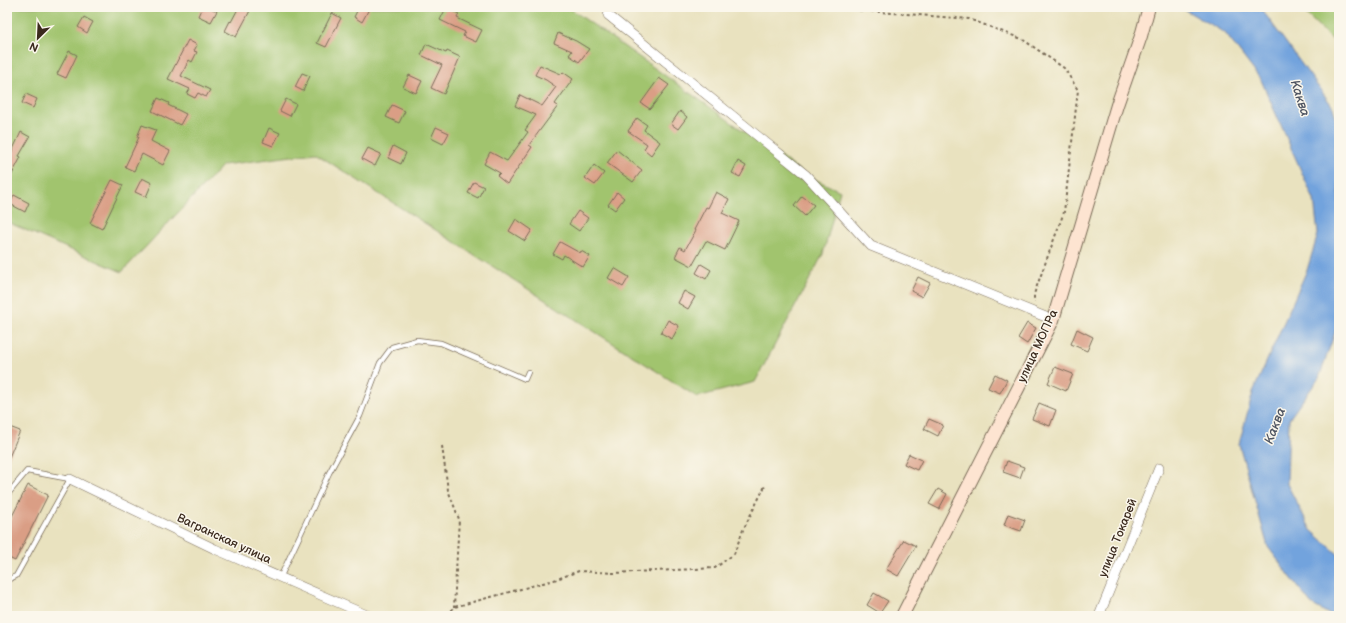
<svg xmlns="http://www.w3.org/2000/svg" width="1346" height="623" font-family="'Balsamiq Sans',sans-serif">
<rect width="100%" height="100%" fill="#fbf7ec"/>
<filter id="ink" filterUnits="userSpaceOnUse"><feTurbulence type="fractalNoise" baseFrequency=".025" numOctaves="2"/><feDisplacementMap in="SourceGraphic" scale="8" xChannelSelector="R" yChannelSelector="G"/><feConvolveMatrix kernelMatrix="1 2 1 2 8 2 1 2 1" color-interpolation-filters="sRGB"/></filter>
<filter id="wash" filterUnits="userSpaceOnUse"><feTurbulence type="fractalNoise" baseFrequency=".012" numOctaves="4" result="noise"/><feDisplacementMap in="SourceGraphic" scale="16" xChannelSelector="R" yChannelSelector="G"/><feGaussianBlur stdDeviation="0.9" result="paint"/><feColorMatrix in="noise" values="0 0 0 0 0 0 0 0 0 0 0 0 0 0 0 0 0 1.4 0 .05"/><feComposite in="paint" operator="in"/></filter>
<g filter="url(#wash)">
<rect width="100%" height="100%" fill="#e9e2bf"/>
<!-- green -->
<path fill="#a1c46e" stroke="#6e7746" d="M7 7H568L806 175 840 191 823 254 755 382 697 397 315 153 223 165 122 272 7 222Z
M1299 7H1339V46Z"/>
<!-- water -->
<path fill="#72a3dd" stroke="#56667e" d="M1165 7H1260L1333 107 1339 132V321L1319 378 1289 419 1287 484 1311 530 1339 555V616H1332L1311 604 1268 547 1239 444 1253 392 1307 270 1318 234 1314 200 1261 80 1225 33 1185 10Z"/>
<g id="blocks">
<!-- building -->
<path fill="#da9e85" d="M202 7H208L217 11 211 22 198 16Z
M239 7H252L236 37 225 31 230 21 231 22Z
M359 7H370L362 22 354 17Z
M446 8 459 14 457 18 482 30 476 42 463 36 465 32 440 20Z
M332 13 341 18 326 47 317 43Z
M84 17 93 22 87 33 78 27Z
M558 33 576 41 589 49 579 62 569 55 572 51 554 43Z
M188 40 197 45 194 51 197 52 192 62 189 60 181 76 210 90 206 97 198 93 195 98 187 94 190 89 168 79Z
M426 44 446 53 447 51 460 57 444 94 431 88 442 65 421 55Z
M69 51 77 55 66 78 57 74Z
M540 65 561 74 563 72 573 79 555 104 558 106 529 145 532 147 507 184 497 176 500 173 484 164 490 152 507 161 528 132 525 130 536 115 515 106 520 95 542 106 556 87 546 80 535 75Z
M302 73 310 76 303 91 295 87Z
M409 75 422 81 416 93 403 87Z
M659 78 669 85 650 109 641 103Z
M26 94 37 99 33 108 22 103Z
M158 98 169 103 168 105 186 114 180 125 152 111Z
M286 99 296 104 290 116 280 111Z
M392 105 405 111 399 123 386 117Z
M680 111 687 117 678 129 671 124Z
M637 118 647 125 644 130 660 142 651 155 644 149 647 144 628 131Z
M142 125 156 130 151 141 170 151 163 165 142 154 134 171 125 167 139 137H137Z
M436 127 449 133 443 144 431 138Z
M269 128 280 133 273 146 263 142Z
M21 132 30 137 19 156 21 157 7 184V162Z
M393 146 406 153 401 164 388 158Z
M368 148 381 154 375 166 362 159Z
M617 150 642 170 633 182 607 163Z
M738 161 746 166 740 177 732 173Z
M594 165 604 173 595 185 585 178Z
M142 178 152 183 146 197 135 192Z
M112 180 123 185 102 229 90 223Z
M474 182 484 187 478 198 468 193Z
M617 192 624 198 615 210 608 205Z
M716 192 729 199 722 213 739 221 725 250 706 241 692 266 675 257 680 247 685 250 696 230H694L706 207 708 208Z
M14 195 29 203 25 212 10 204Z
M802 196 814 205 805 216 794 206Z
M578 211 588 218 579 231 569 224Z
M516 219 532 230 525 241 509 231Z
M560 242 580 253 581 251 590 256 583 267 564 255 562 259 553 254Z
M701 264 711 270 706 279 696 273Z
M614 268 629 277 623 287 608 278Z
M918 277 930 283 922 297 911 291Z
M684 291 695 297 688 309 678 303Z
M668 320 679 326 672 339 661 333Z
M1027 323 1036 328 1027 344 1018 338Z
M1077 329 1093 337 1087 351 1071 344Z
M1055 367 1073 374 1066 391 1048 383Z
M995 374 1007 380 1000 393 988 388Z
M1039 403 1056 410 1050 426 1032 419Z
M929 419 943 425 938 436 924 429Z
M7 426 20 431 7 462Z
M909 454 922 460 917 470 904 464Z
M1007 461 1024 467 1020 478 1003 472Z
M28 485 48 495 15 561 7 557V526Z
M938 489 947 494 939 509 929 504Z
M1008 514 1025 520 1021 531 1004 525Z
M904 540 916 546 898 576 886 569Z
M874 593 888 601 880 613 867 605Z"/>
</g>
</g>
<g filter="url(#ink)">
<use href="#blocks" fill-opacity="0" stroke="#786a56" stroke-width="1"/>
<g fill="none" stroke-linecap="round" stroke-linejoin="round">
<defs>
<path id="service" d="M7 495 27 471 70 479 16 576 7 580
M280 578 329 473 360 416 380 363 392 347 417 340 441 343 525 379 528 372"/>
<path id="minor" d="M608 15 806 175 871 246 1053 320
M70 479 215 549 369 616
M1099 616 1159 468"/>
<path id="secondary" d="M902 616 1053 320 1117 105 1141 36 1149 7"/>
</defs>
<!-- service casing -->
<use href="#service" stroke="#786a56" stroke-width="6"/>
<!-- minor casing -->
<use href="#minor" stroke="#786a56" stroke-width="10"/>
<!-- secondary casing -->
<use href="#secondary" stroke="#786a56" stroke-width="14"/>
<!-- path -->
<path stroke="#786a56" stroke-width="2" stroke-dasharray="3 3" stroke-linecap="butt" d="M817 7 969 19 1022 39 1064 68 1078 90 1064 212 1034 294V302
M442 446 448 490 459 519 454 607
M448 616 454 607 554 580 579 571 614 573 715 568 734 554 743 530 765 486"/>
<!-- service -->
<use href="#service" stroke="#fff" stroke-width="4.5"/>
<!-- minor -->
<use href="#minor" stroke="#fff" stroke-width="9"/>
<!-- secondary -->
<use href="#secondary" stroke="#fde4d1" stroke-width="12"/>
</g>
</g>
<g text-anchor="middle" dominant-baseline="central" stroke-width="3" stroke-linejoin="round" paint-order="stroke">
<!-- street labels -->
<g font-size="12" fill="#3b2a1e" stroke="#fbf7ec">
<text transform="translate(1038 346) rotate(-65)">улица МОПРа</text>
<text transform="translate(1118 538) rotate(-68)">улица Токарей</text>
<text transform="translate(224 539) rotate(25)">Вагранская улица</text>
</g>
<!-- water labels -->
<g font-size="13" font-style="italic" fill="#4e5461" stroke="#fbf7ec">
<text transform="translate(1300 98) rotate(72)">Каква</text>
<text transform="translate(1275 426) rotate(-69)">Каква</text>
</g>
</g>
<!-- margin -->
<rect width="1346" height="623" fill="none" stroke="#fbf7ec" stroke-width="24"/>
<!-- north arrow -->
<g transform="translate(38 38) rotate(204)" stroke="#fbf7ec" stroke-width="3" paint-order="stroke">
<path d="M0-3L7 15L0 10L-7 15Z" fill="#3b2a1e"/>
<text y="-6" font-size="11" font-weight="bold" text-anchor="middle" fill="#3b2a1e">N</text>
</g>
</svg>
